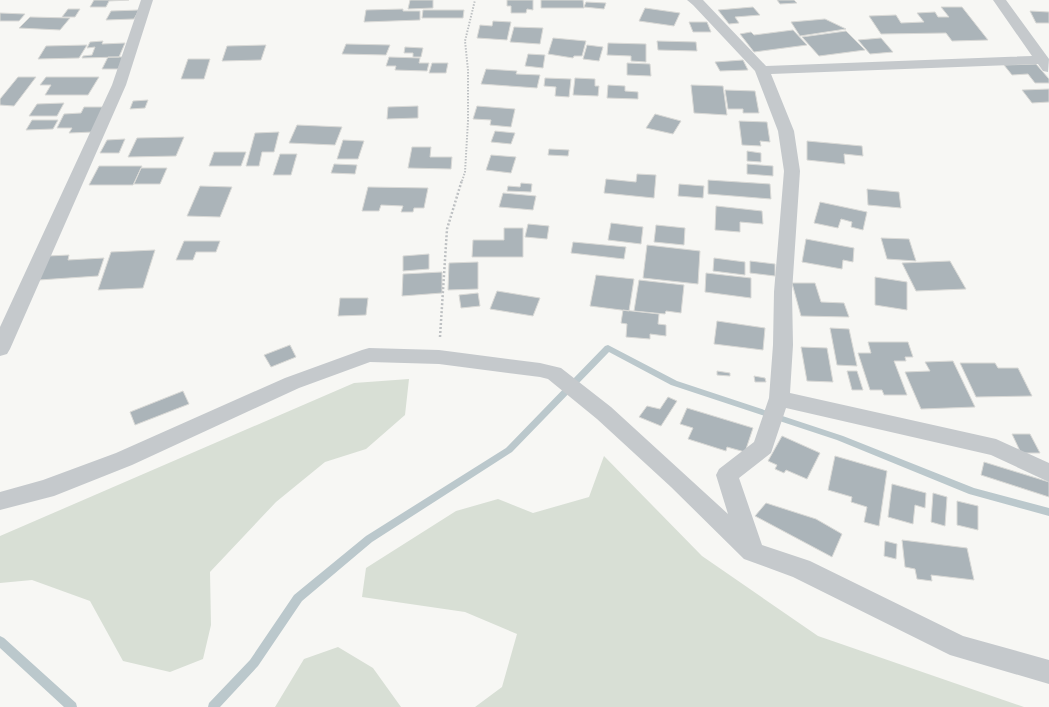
<svg xmlns="http://www.w3.org/2000/svg" width="1049" height="707" font-family="'PT Sans',sans-serif">
<rect width="100%" height="100%" fill="#f7f7f4"/>
<!-- green -->
<path fill="#d8dfd5" d="M409 379 405 415 366 449 325 462 276 502 210 572 211 625 203 659 170 672 123 661 90 601 32 580 0 583V536L354 383Z
M604 456 702 556 818 636 1024 707H475L502 687 517 634 465 612 362 597 366 568 456 511 498 499 533 513 589 497Z
M338 647 373 668 401 707H275L304 659Z"/>
<g fill="none" stroke-linecap="round" stroke-linejoin="round">
<!-- stream -->
<path fill="#bbc8cc" fill-rule="evenodd" d="M608 345 677 381 843 436 974 488 1049 508V516L969 494 837 440 671 385 609 352 512 452 372 542 302 601 258 666 220 707H208L209 703 250 660 294 595 366 536 506 448 605 346Z
M0 636 4 638 76 703 77 707H64L0 648Z"/>
</g>
<!-- building -->
<path fill="#abb4b9" stroke="#d9d9d6" d="M94 0H129L109 1 106 7H90Z
M410 0H433V8L408 9Z
M507 0H533V10L527 9 526 13H511V6H507Z
M541 0H583L584 8H541Z
M777 0H794L797 3 780 4Z
M586 2 606 3 604 9 584 7Z
M753 7 760 15 735 17 739 23 729 24 718 10Z
M941 7H962L988 40 952 41 946 33 881 34 869 16 896 15 901 23 924 22 917 13 935 12 938 17H949Z
M645 8 680 13 674 26 639 21Z
M68 9H80L75 17H62Z
M403 9V11H420V20L364 22 366 10Z
M139 10 134 19 106 20 111 11Z
M423 10H464L463 18H422Z
M1030 11 1049 12V23H1036Z
M0 13 25 14 19 21H0Z
M30 17 70 18 60 30 19 28Z
M825 19 846 29 800 36 791 22Z
M493 21 511 22 507 40 477 38 480 25 492 26Z
M689 22H707L711 32H693Z
M514 27 543 28 540 44 510 42Z
M793 30 807 45 754 52 740 34 751 32 754 35Z
M846 31 865 50 819 56 802 37Z
M553 38 586 41 582 56H574L573 58 548 54Z
M881 38 893 52 870 54 858 40Z
M103 41 102 44 125 43 119 57 82 58 83 56 92 55 95 47 87 48 90 42Z
M657 41 696 42 697 51 658 50Z
M608 43 646 44V62L631 61V56L607 55Z
M346 44 390 45 386 55 342 54Z
M87 45 79 58 38 59 46 46Z
M266 45 261 60 222 61 227 46Z
M587 45 603 47 599 61 583 59Z
M405 47 423 48 421 57H413V53H404Z
M528 54 545 55 543 68 525 66Z
M108 57H124L118 69H102Z
M389 57 420 58 419 63H429L427 71 395 70 396 66H386Z
M188 59H210L204 79H181Z
M743 60 748 70 720 71 715 62Z
M432 63H448L446 73H429Z
M627 63 650 64 651 76 627 75Z
M1036 64 1049 79V83H1035L1028 74 1012 75 1004 65Z
M486 69 517 71 516 74 540 75 537 88 481 84Z
M18 77H36L14 106 0 105V99Z
M46 77H99L88 95H45L51 85H40Z
M545 78 571 79 569 97 555 96 556 87 544 86Z
M575 78 595 79V86H599L598 96 573 95Z
M608 85 625 86V91L638 92V99L607 98Z
M691 85 723 86 727 115 694 113Z
M1049 89V102L1032 103 1022 90Z
M725 90 755 91 759 113H743V109H728Z
M148 100 145 108 130 109 133 101Z
M64 103 57 116H29L37 104Z
M418 106V118L387 119 388 107Z
M477 106 515 109 511 127 490 125 491 120 473 119Z
M84 107H105L93 132 69 133 72 128H57L64 114 81 113Z
M655 114 681 121 673 134 646 128Z
M32 120H58L53 129 26 130Z
M739 121 767 122 770 142 760 141 761 146 742 145Z
M297 125 342 127 335 145 289 143Z
M495 131 515 133 511 144 491 142Z
M279 132 274 152H262L259 166H246L255 133Z
M184 137 176 156 128 157 137 138Z
M125 139 119 153H100L107 140Z
M343 140 364 141 358 159H337Z
M807 141 862 146 863 156 844 154 845 164 807 160Z
M412 147H431L430 157H452L451 169 408 168Z
M549 149 569 150 568 156 548 155Z
M747 151 761 153V162L747 161Z
M214 152H246L241 166H209Z
M280 154H297L291 175H273Z
M491 155 516 157 511 173 486 170Z
M334 164 357 165 355 174 331 173Z
M747 164 773 166V176L747 174Z
M99 166H142L133 185H89Z
M141 168H167L160 184H134Z
M637 174 656 175 654 198 604 193 606 179 636 182Z
M708 180 770 184 771 199 708 194Z
M521 183 532 184 531 192 507 191 508 186 520 187Z
M679 184 704 186 703 198 678 196Z
M200 186 232 187 220 217 187 216Z
M368 187 428 188 424 208H414L413 212H401L403 206 381 205 379 211H362Z
M867 189 899 192 901 208 868 205Z
M503 193 536 196 533 210 499 207Z
M820 202 867 212 863 230 851 227 852 222 841 219 838 228 814 223Z
M716 206 762 211 763 224 740 222V232L715 230Z
M611 223 643 227 641 244 608 240Z
M528 224 549 226 547 239 525 237Z
M656 225 685 228 684 245 654 242Z
M504 228H523V257H472L473 240H504Z
M881 238 909 239 916 261 887 259Z
M806 239 854 248 853 262 843 260 842 269 802 262Z
M184 241H220L216 252H196L193 260H176Z
M573 242 626 247 624 259 571 253Z
M647 245 700 251 698 284 643 278Z
M155 250 143 288 98 290 111 252Z
M429 254V269L403 271V256Z
M69 255 68 260 104 258 98 276 39 280 48 256Z
M714 258 745 262V275L713 271Z
M750 261 775 264V276L750 273Z
M950 261 966 289 916 291 902 263Z
M478 262V289L448 290 449 263Z
M442 272V293L402 296 403 274Z
M706 273 751 278V298L705 292Z
M596 275 634 279 629 311 590 306Z
M875 277 907 282V310L875 305Z
M639 280 684 285 681 313 666 311 665 314 634 311Z
M792 283H815L821 302 844 303 849 317 801 316Z
M497 291 540 298 533 316 490 309Z
M478 293 480 306 461 308 459 295Z
M340 298H368L366 315 338 316Z
M623 310 659 314 658 324 666 325V336L650 334V339L626 337 627 324 621 323Z
M717 321 765 328 763 350 714 344Z
M830 328 849 329 857 366 837 365Z
M868 342H908L913 357H905L906 361H894L907 395H884L882 390H870L858 353H871Z
M290 345 296 357 271 367 264 355Z
M801 347 827 348 833 382 807 381Z
M953 361 975 407 921 409 905 372 930 371 925 362Z
M960 363H995L998 368H1018L1032 396 976 397Z
M717 371 730 373V376L717 375Z
M847 371H857L863 390H852Z
M754 376 765 378 766 382H755Z
M183 391 189 404 135 425 130 412Z
M668 397 677 401 661 426 639 417 647 406 660 409Z
M687 408 753 428 745 452 727 447 726 451 688 439 693 428 680 424Z
M1012 434H1030L1040 453H1021Z
M782 436 820 453 807 479 786 470 784 473 775 469 777 465 768 461Z
M835 456 887 471 879 526 864 522 867 507 851 502 852 497 828 490Z
M984 462 1049 482V497L981 475Z
M892 484 926 493 925 508 915 505 913 524 888 517Z
M933 493 947 497 945 526 931 522Z
M957 501 978 506V530L957 525Z
M766 503 816 519 842 534 832 557 755 516Z
M902 540 967 548 974 580 931 575 932 581 917 579 915 569 905 567Z
M885 541 897 544 896 559 884 556Z"/>
<g fill="none" stroke-linecap="round" stroke-linejoin="round">
<!-- path-far1 -->
<path stroke="#bec1c3" stroke-width="2" stroke-dasharray="1.5 1.5" stroke-linecap="butt" d="M462 181 465 172 468 121V70L465 41 475 0"/>
<!-- path -->
<path stroke="#bec1c3" stroke-width="2.5" stroke-dasharray="2 2" stroke-linecap="butt" d="M440 337 447 229 462 180"/>
<!-- street -->
<path fill="#c5c9cc" fill-rule="evenodd" d="M141 0H153L126 85 10 349 7 354 0 356V327L112 85Z
M687 0H703L766 66 1032 56 993 0H1006L1049 59 1048 72 1043 71 1038 64 771 74 794 131 800 171 792 292 793 345 790 393 996 439 1049 463V482L991 455 786 408 771 453 739 478 762 545 810 561 963 636 1049 660V684L950 655 793 577 744 559 671 487 597 419 548 379 540 377 439 364 370 362 299 388 132 465 54 496 0 510V492L43 480 116 453 285 378 362 350 369 348 439 350 540 363 561 368 611 407 728 514 716 475 719 469 754 442 769 398 773 345 774 292 784 171 778 131 755 71 693 5Z"/>
</g>
</svg>
